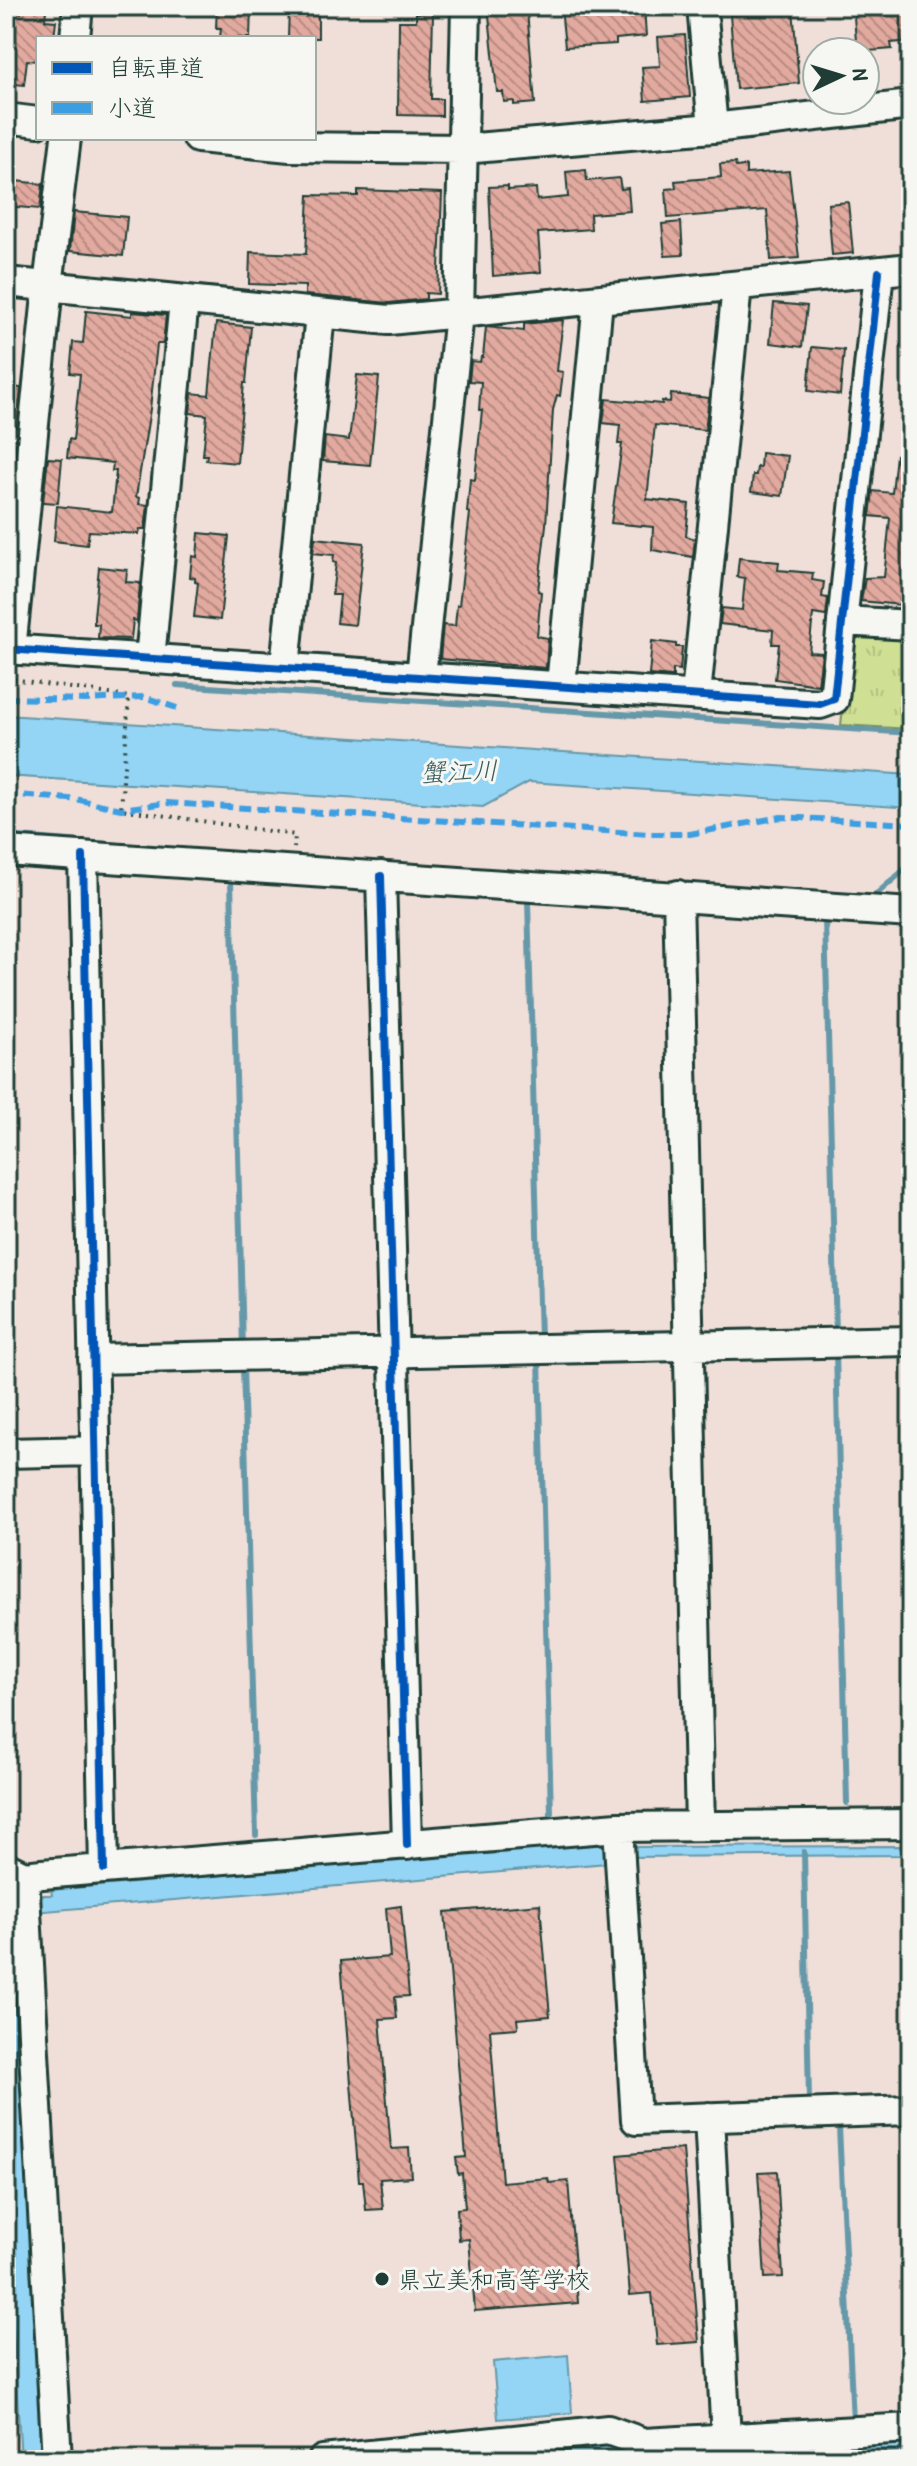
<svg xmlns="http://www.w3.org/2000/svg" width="917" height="2466" font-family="'Patrick Hand','Klee One',sans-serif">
<defs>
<pattern id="park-tufts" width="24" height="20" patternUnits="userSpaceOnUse" patternTransform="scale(2)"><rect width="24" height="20" fill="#cfe094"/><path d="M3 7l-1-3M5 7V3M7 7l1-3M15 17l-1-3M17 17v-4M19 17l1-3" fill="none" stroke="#b1c180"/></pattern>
<pattern id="building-back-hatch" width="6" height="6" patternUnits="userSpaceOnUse" patternTransform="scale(2)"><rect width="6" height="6" fill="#e2a99f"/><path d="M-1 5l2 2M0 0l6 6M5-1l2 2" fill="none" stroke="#b78b82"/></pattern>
</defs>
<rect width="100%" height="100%" fill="#f0dfd9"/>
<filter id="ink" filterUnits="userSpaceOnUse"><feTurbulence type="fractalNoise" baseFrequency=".0125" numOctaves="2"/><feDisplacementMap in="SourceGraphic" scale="16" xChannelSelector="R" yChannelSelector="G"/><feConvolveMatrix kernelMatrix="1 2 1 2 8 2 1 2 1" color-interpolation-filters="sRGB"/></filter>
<g filter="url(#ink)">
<!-- park -->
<path fill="url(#park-tufts)" stroke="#778e64" stroke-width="2" d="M911 633V729L841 725 852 634Z"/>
<!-- water -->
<path fill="#94d4f5" stroke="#6598a8" stroke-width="2" d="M6 715 911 775V808L529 782 483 807 6 776Z
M603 1842 610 1850 607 1863 34 1912 33 1900 41 1899 42 1895H52L51 1890Z
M911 1846V1855L627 1857V1847Z
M6 1894 17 1903 49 2460H21L6 2216Z
M568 2355 572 2413 498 2419 493 2362Z
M911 2436V2450L778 2460H410L605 2439Z"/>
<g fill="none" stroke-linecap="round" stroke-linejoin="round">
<!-- stream -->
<path stroke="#6598a8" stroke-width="6" d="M177 685 911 733
M6 836 146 847
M231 881 243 1349
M867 898H872L911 864
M528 901 540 1340
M825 920 836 1334
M836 1351 847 1803
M539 1358 551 1814
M243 1365 256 1835
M804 1852 809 2100
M839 2127 853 2422"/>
</g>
<!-- building -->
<path fill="url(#building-back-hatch)" stroke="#1f3d34" stroke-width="2" d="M217 6H251L250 38H220L221 28H216Z
M289 6H318V38H288Z
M488 6H520V12L527 11 535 103 514 105V101L504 102 503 92H497Z
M587 6H644L646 36 616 39V44L565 47 561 8Z
M853 6H911V41L891 43 892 49 857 52Z
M22 7 46 10 45 20 56 21 54 38H38V61L27 60 24 85 6 83V11L21 13Z
M793 8 799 83 736 89 730 15Z
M416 13H433L431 99H442V116L398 115 399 21H416Z
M685 35 690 97 645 101 642 67 660 66 658 37Z
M735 163 736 167 746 166V174L789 171 799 258 771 260 767 210 668 218 666 189 676 188 675 181 721 177 720 164Z
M586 170 587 181 619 178 621 189 628 188 630 211 590 214 591 229 538 233 541 272 493 276 489 187 508 186V190L536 188 537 200 568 197 566 172Z
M6 180 43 184 40 209 6 206Z
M358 190 442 193 438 294 426 293V299L389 303 305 295V286L249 284 250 252 306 254 309 195 358 196Z
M848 202 853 253 832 255 828 204Z
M74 212 127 217 123 256 70 251Z
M681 222 683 255 665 256 662 224Z
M774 303 807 306 802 347 770 343Z
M86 311 132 316V312L166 315 163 344H157L150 409 136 497 140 498 139 504 148 505 145 529H140L139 534 89 531 87 545 54 541 57 506 112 512 116 471H112L113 463 67 458 69 439 73 440 80 374 70 373 73 342 83 343Z
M563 320 557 371 563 372 560 396 557 395 553 410 546 525 538 591 541 592 537 636 548 638 546 668 440 659 443 625 455 626 457 605H459L470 513 467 512 470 479 475 480 482 410H479L481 382 469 381 471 361 480 362 481 357H483L486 327 524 331V324Z
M216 323 251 327 246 383H244L237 463 206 460 207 455H203L207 415 190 413 192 393 209 395Z
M812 347 844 350 840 395 808 391Z
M357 375 379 377 370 465 323 461 325 437 349 440Z
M6 386 21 388 17 427 6 426Z
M671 394 709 398 705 430 655 425 647 499 689 504 686 536 695 539 693 557 652 550 653 527 611 523 622 444H618L620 425 603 423 606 399 662 404V401L670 402Z
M761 453 788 456 782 496 751 492 753 475H756L757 467 760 468Z
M896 455 911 457V589L910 599 901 605 861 601 865 578 884 577 890 518 870 516 873 491 892 493Z
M48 458 62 459 58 503 43 502Z
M199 533 229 536 220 620 194 617 198 583 195 582V578L190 577 192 556 197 557Z
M315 538 364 543 355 625 337 623 340 595H332L336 563 333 562 334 555 313 553Z
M739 558 779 562 778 570 813 573 812 580 824 582 822 597 828 598 826 616 813 614 809 652 822 653 818 685 775 679 779 644H772L773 630 720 624 722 608 742 610 745 578 737 577Z
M99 567 127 570 126 582 140 583 137 621 133 620 131 639 98 638 99 624H94V616Z
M652 641 676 644V647H682L680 670 673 669V677L649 675Z
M540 1904 550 2016 517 2019 518 2028 490 2030 502 2182 548 2178 549 2183 568 2181 578 2303 475 2311 469 2239 459 2240 457 2209 465 2208 462 2173 458 2174 456 2158 466 2157 445 1912Z
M401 1906 409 1996 395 1997 397 2018 380 2019 391 2149 409 2148 411 2177 380 2179 383 2209 366 2210 363 2181H359L341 1961 390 1957 386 1908Z
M683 2149 699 2342 657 2345 652 2293 630 2295 618 2155Z
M777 2171 783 2277 765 2278 758 2172Z"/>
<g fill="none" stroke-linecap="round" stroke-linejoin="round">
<defs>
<path id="minor" d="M702 6 713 128
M75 38 78 6
M6 118 38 122
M198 138 290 147 463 149 713 128 911 105
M6 282 389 320 911 268
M842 621 911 625
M6 649 820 704 834 699 879 272
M11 650 48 286 66 138
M150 659 184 300
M285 667 320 314
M421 676 459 314 466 6
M561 685 598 301
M696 695 737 286
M6 851 911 913
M83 856 104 1869
M381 876 407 1845
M678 895 700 1826
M93 1359 911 1341
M6 1453 95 1451
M618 1827 636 2120 911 2110
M8 1868 24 1876 57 2460
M6 1882 24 1876 42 1874 618 1827 911 1824
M709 2117 726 2439
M323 2460 608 2430 644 2443 911 2428"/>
</defs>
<!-- minor casing -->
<use href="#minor" stroke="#1f3d34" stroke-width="34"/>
<!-- path -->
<path stroke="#1f3d34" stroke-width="4" stroke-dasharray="2 6" stroke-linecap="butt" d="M6 678 129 697 121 809 295 835 294 848"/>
<!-- minor -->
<use href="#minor" stroke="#f6f6f2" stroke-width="28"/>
<!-- quiet -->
<path stroke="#3c9ee2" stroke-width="6" stroke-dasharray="12 6" stroke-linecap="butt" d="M6 698 85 700 144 697 177 708
M6 794 80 800 121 809 167 803 651 834H690L781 817 911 824"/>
<defs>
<path id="cycleway" d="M6 649 820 704 834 699 879 272
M83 856 104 1869
M381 876 407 1845"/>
</defs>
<!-- cycleway casing -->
<use href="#cycleway" stroke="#f6f6f2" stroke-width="13"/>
<!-- cycleway -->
<use href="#cycleway" stroke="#0057b8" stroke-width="8"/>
</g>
</g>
<!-- markers -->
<circle fill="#1f3d34" stroke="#f6f6f2" stroke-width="3" cx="382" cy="2279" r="8"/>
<g text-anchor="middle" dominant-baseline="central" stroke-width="6" stroke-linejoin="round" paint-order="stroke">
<!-- poi labels -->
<g font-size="24" fill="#1f3d34" stroke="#f6f6f2" text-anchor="start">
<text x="398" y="2279">県立美和高等学校</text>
</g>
<!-- water labels -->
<g font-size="26" font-style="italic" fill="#365b5b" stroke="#f6f6f2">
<text transform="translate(459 771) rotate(-2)">蟹江川</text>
</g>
</g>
<!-- margin -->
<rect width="917" height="2466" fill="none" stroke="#f6f6f2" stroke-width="32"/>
<rect x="16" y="16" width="885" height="2434" fill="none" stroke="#1f3d34" stroke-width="3" filter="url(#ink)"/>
<!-- legend -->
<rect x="36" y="36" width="280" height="104" fill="#f6f6f2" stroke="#a0aca6" stroke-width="2"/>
<rect x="52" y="62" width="40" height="12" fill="#0057b8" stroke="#a0aca6" stroke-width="2"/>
<text x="108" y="76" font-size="24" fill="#1f3d34">自転車道</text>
<rect x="52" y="102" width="40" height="12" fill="#3c9ee2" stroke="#a0aca6" stroke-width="2"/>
<text x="108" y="116" font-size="24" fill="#1f3d34">小道</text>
<!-- north arrow -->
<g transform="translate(841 76) rotate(86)"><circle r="38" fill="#f6f6f2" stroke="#a0aca6" stroke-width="2"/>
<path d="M0-6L14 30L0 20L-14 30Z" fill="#1f3d34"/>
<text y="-12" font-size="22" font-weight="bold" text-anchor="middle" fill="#1f3d34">N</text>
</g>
</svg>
